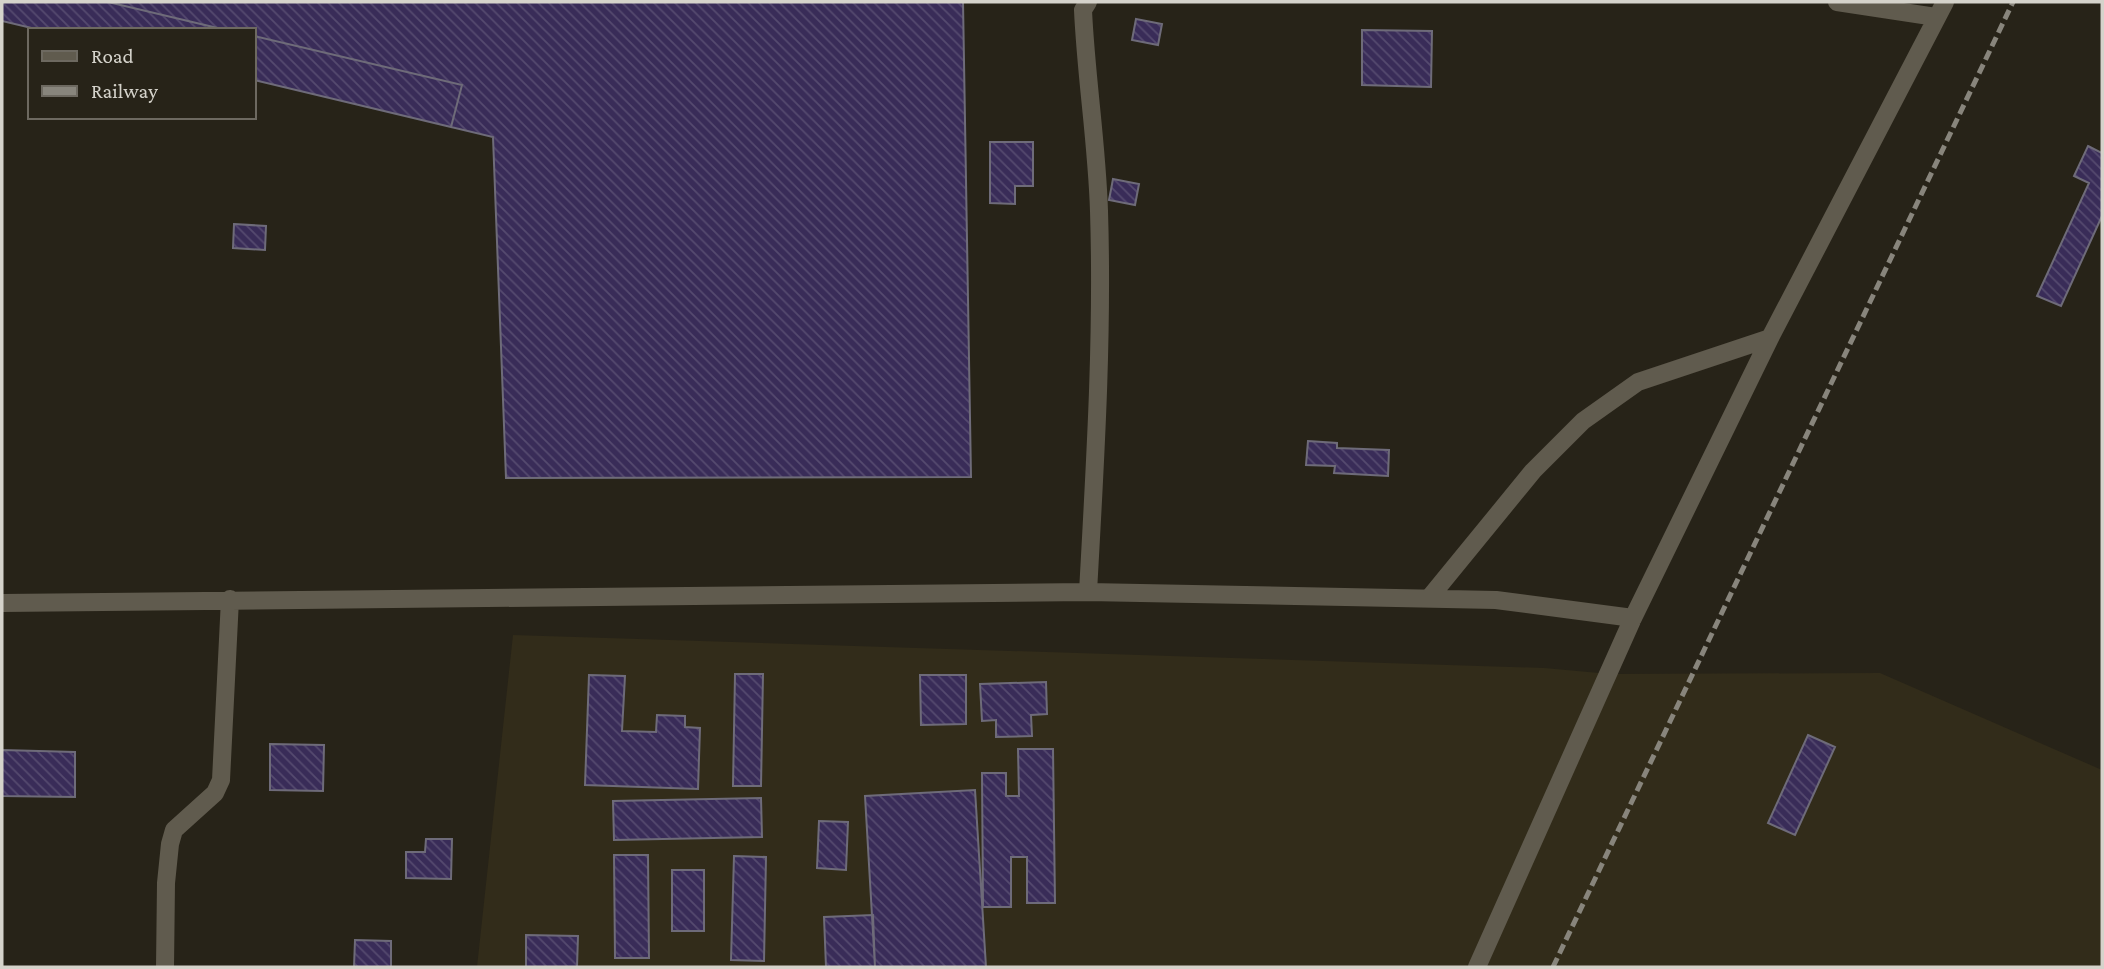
<svg xmlns="http://www.w3.org/2000/svg" width="2104" height="969" font-family="'Crimson Pro',serif">
<defs>
<pattern id="building-back-hatch" width="6" height="6" patternUnits="userSpaceOnUse" patternTransform="scale(1.75)"><rect width="6" height="6" fill="#392c58"/><path d="M-1 5l2 2M0 0l6 6M5-1l2 2" fill="none" stroke="#554a6f"/></pattern>
</defs>
<rect width="100%" height="100%" fill="#272318"/>
<!-- built -->
<path fill="#322c1a" d="M513 635 1544 668 1610 674 1880 673 2102 770V967H477Z"/>
<!-- building -->
<path fill="url(#building-back-hatch)" stroke="#6e6b79" stroke-width="2" d="M2 2H963L971 477 506 478 493 137 254 80V30H40L2 21Z
M2 2H108L226 30H40L2 21Z
M1136 19 1162 24 1158 45 1132 40Z
M1362 30 1432 31 1431 87 1362 85Z
M254 36 462 85 451 127 254 80Z
M990 142H1033V186H1015V204L990 203Z
M2088 146 2102 153V216L2061 306 2037 296 2089 183 2074 176Z
M1113 179 1139 184 1135 205 1109 200Z
M234 224 266 226 265 250 233 248Z
M1308 441 1337 443V448L1389 450 1388 476 1334 473 1335 466 1306 465Z
M735 674H763L761 786H733Z
M589 675 625 676 622 731 656 732 657 715 685 716V727L700 728 698 789 585 785Z
M920 675H966V724L921 725Z
M1046 682 1047 714 1031 715 1032 736 996 737V720L982 721 980 684Z
M1808 735 1835 747 1795 835 1768 823Z
M270 744 324 745 323 791 270 790Z
M1018 749H1053L1055 903H1027V857H1011V907H983L982 773H1006V796H1019Z
M2 750 75 752V797L2 796Z
M975 790 986 967H875L865 796Z
M761 798 762 837 614 840 613 801Z
M819 821 848 822 846 870 817 868Z
M426 839H452L451 879 406 878V852H425Z
M614 855H648L649 958H615Z
M734 856 766 857 764 961 731 960Z
M672 870H704V931H672Z
M873 915 875 967H826L824 917Z
M526 935 578 936 577 967H526Z
M355 940 391 941V967H354Z"/>
<g fill="none" stroke-linecap="round" stroke-linejoin="round">
<!-- minor -->
<path stroke="#605b4e" stroke-width="18" d="M1088 2 1083 10C1086 77 1097 144 1099 211 1103 338 1095 465 1088 592
M1837 2 1936 17
M1430 597 1533 471 1583 421 1638 382 1770 338
M2 603 1088 592 1496 600 1633 618
M165 967 166 883 170 844 174 830 215 793 221 780 230 599
M1477 967 1633 618 1770 338 1945 2"/>
<!-- rail -->
<path stroke="#88857c" stroke-width="5" stroke-dasharray="10 5" stroke-linecap="butt" d="M1553 967 2013 2"/>
</g>
<!-- border -->
<rect width="2104" height="969" fill="none" stroke="#d5d3cb" stroke-width="7"/>
<!-- legend -->
<rect x="28" y="28" width="228" height="91" fill="#272318" stroke="#6d6960" stroke-width="2"/>
<rect x="42" y="51" width="35" height="10" fill="#605b4e" stroke="#6d6960" stroke-width="2"/>
<text x="91" y="63" font-size="21" fill="#d5d3cb">Road</text>
<rect x="42" y="86" width="35" height="10" fill="#88857c" stroke="#6d6960" stroke-width="2"/>
<text x="91" y="98" font-size="21" fill="#d5d3cb">Railway</text>
</svg>
